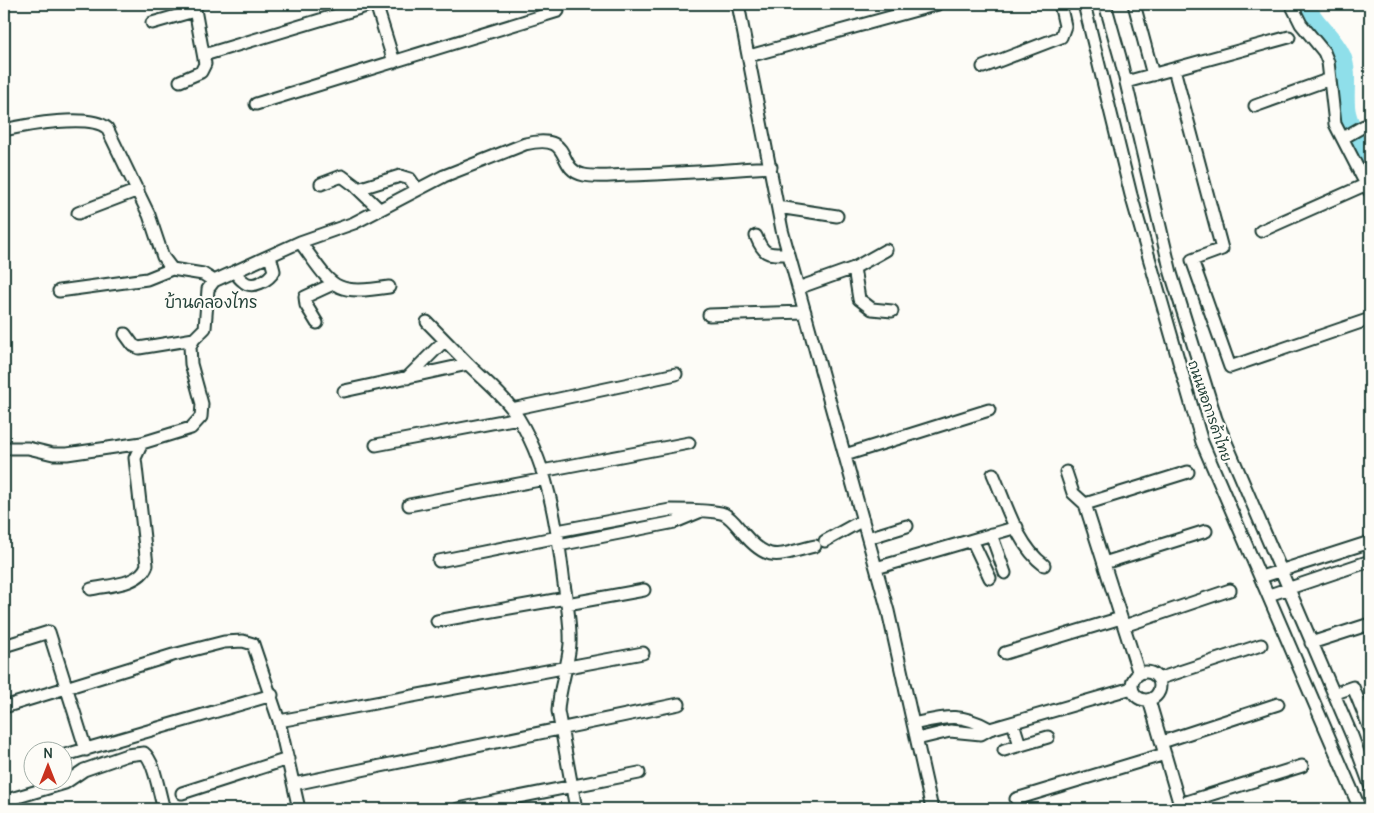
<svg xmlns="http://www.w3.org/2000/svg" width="1374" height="813" font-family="Delius,'Playpen Sans Thai',sans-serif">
<rect width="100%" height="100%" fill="#fdfcf7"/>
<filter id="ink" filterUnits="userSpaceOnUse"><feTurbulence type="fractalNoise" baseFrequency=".02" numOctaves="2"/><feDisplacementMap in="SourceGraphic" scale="10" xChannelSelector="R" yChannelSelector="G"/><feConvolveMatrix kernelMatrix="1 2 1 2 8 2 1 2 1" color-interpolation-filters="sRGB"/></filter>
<g filter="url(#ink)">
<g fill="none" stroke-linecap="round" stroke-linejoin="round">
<!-- river -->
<path stroke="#8fdfea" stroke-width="20" d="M1304 4C1313 24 1332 36 1341 56 1349 74 1342 95 1346 113 1349 130 1363 145 1370 161"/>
<defs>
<path id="minor" d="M376 4 394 62
M738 4 782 230 888 611 932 809
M1084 4 1131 195 1202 442 1360 809
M1105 4 1120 57 1171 273 1216 419 1352 736 1370 785
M1134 4 1153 75
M1291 4 1301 24 1324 52 1328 62 1335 124 1370 192
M152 23 194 11
M204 55 373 4
M749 56 938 4
M983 67 1061 37 1065 26 1060 4
M1174 69 1222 249 1192 260 1230 367 1370 319
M180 81 201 72 205 64 194 4
M1126 82 1289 37
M256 104 558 11
M1255 106 1330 79
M4 130C26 125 90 113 107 128L149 215 163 257 172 269
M1343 138 1364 126H1370
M321 184 342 176 354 185 379 209
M358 189 400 176 410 179 417 189
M778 207 837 216
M78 213 138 190
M1261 231 1367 184
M756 236C764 256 768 254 788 254
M300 242C333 286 331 296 389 287
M854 268 859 299 872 309 892 311
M235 272C237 275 240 279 243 281 252 290 269 280 274 271L270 256
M798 288 854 268 886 250
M59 291 147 279 172 269 203 274 214 281
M709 315 805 312
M427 322 468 364
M317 323 306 305 305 297 333 284
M125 334 133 345 139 348 194 339
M407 378 444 341
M344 391 468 364C483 379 501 393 513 410 548 461 557 525 564 584 567 603 571 624 570 644 568 667 559 688 558 711L576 809
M512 409 676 374
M376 445 518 418
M4 448H28L53 454H67L142 443 191 428 201 417 202 404 191 364 190 346 194 339 205 328 208 289 214 281 300 242 354 223 444 176 525 144C576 132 554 169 584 175 598 178 615 175 630 175 677 174 724 170 771 167
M845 455 989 410
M542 471 689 443
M1066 472 1073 493 1085 504 1139 674
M993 474C1006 503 1017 545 1044 565
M1085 504 1188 472
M409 505 545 479
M557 531 670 510C682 510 714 510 724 514 732 518 737 526 743 533 770 565 779 554 815 546
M991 534 1005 573
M868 538 907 526
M972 540 990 578
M825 541 863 520
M559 545 675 522 699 512
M439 561 558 537
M1104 563 1206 531
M876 568 1017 527
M1261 577 1370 542
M91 589C109 585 140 585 147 565L135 458 142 443
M1269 595 1370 561
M567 604 644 590
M437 621 566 598
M1124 626 1230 590
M1311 643 1370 624
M4 646 49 632 86 750
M1005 653 1121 618
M1132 686a14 14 0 1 1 28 0a14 14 0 1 1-28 0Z
M1158 679 1261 645
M1333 694 1353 687 1370 729
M1149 700 1181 809
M4 707 173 655 224 642 243 641 253 644 279 721 299 809
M279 721 643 653
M1013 723 1020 745
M913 724C945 717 960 712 990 729L981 734 950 731 917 739
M990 729 1132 688
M1162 742 1278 704
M1004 750 1048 737
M62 756 272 695
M294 784 679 704
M182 793 288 759
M1016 799 1165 754
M4 801 65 783 84 770 127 755 144 753C155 761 159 795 164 809
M1180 804 1302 766
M458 809 639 773"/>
</defs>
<!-- minor casing -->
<use href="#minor" stroke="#1f3d34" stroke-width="15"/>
<!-- minor -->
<use href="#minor" stroke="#fdfcf7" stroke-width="11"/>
</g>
</g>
<g text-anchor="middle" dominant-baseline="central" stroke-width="4.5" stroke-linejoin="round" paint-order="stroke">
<!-- street labels -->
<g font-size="14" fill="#1f3d34" stroke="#fdfcf7">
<text transform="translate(1210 411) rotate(71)">ถนนหอการค้าไทย</text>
</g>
<!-- quarter labels -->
<g font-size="16" fill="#1f3d34" stroke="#fdfcf7">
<text x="211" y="302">บ้านคลองไทร</text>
</g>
</g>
<!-- margin -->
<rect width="1374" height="813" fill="none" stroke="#fdfcf7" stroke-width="20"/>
<rect x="10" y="10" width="1354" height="793" fill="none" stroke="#1f3d34" stroke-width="2" filter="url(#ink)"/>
<!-- north arrow -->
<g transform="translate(48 766)"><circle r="24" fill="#fdfcf7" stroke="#a4b0a9"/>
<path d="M0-4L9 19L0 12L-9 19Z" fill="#c8321e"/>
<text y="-8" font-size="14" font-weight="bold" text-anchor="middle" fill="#1f3d34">N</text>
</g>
</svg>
